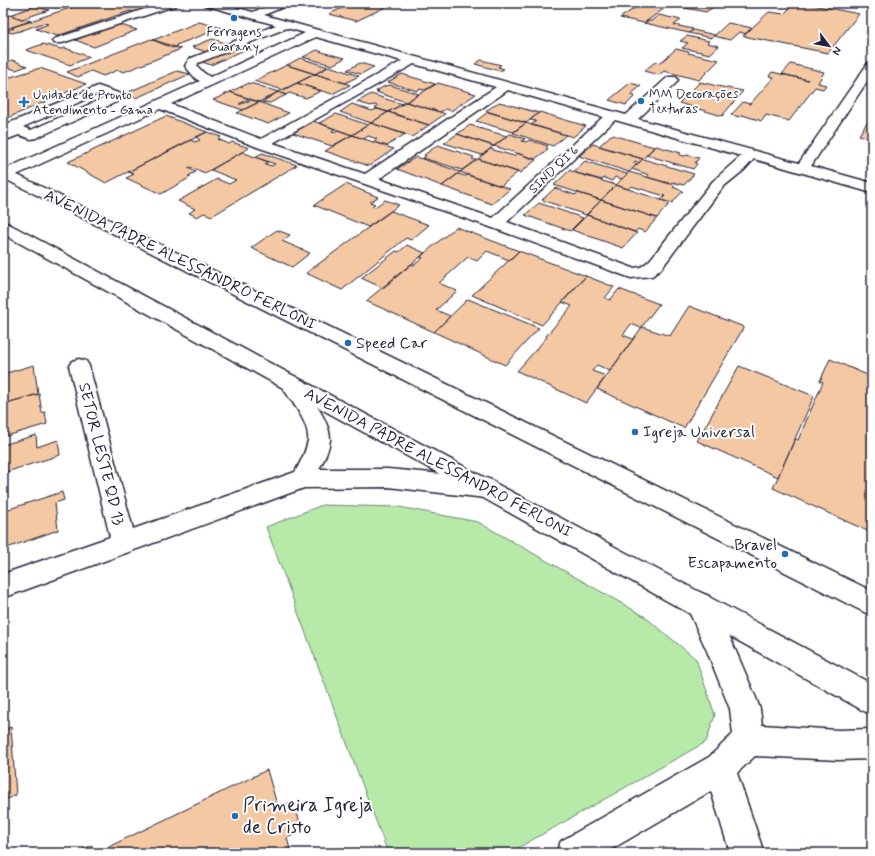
<svg xmlns="http://www.w3.org/2000/svg" width="875" height="856" font-family="Mynerve,sans-serif">
<rect width="100%" height="100%" fill="#fff"/>
<filter id="ink" filterUnits="userSpaceOnUse"><feTurbulence type="fractalNoise" baseFrequency=".025" numOctaves="2"/><feDisplacementMap in="SourceGraphic" scale="8" xChannelSelector="R" yChannelSelector="G"/><feConvolveMatrix kernelMatrix="1 2 1 2 8 2 1 2 1" color-interpolation-filters="sRGB"/></filter>
<g filter="url(#ink)">
<!-- green -->
<path fill="#b7e9a9" stroke="#6c8672" d="M322 505 399 507 478 522 644 616 696 659 715 715 706 742 509 853H388L266 527Z"/>
<!-- building -->
<path fill="#f4c8a3" stroke="#22223b" d="M45 3H72L56 8 42 4Z
M85 3H157L162 4 137 13 130 11 57 36 36 29 48 24 43 23 20 31 12 33 6 31 14 28 12 27Z
M353 3H387L392 4 356 21 329 14Z
M590 3H619L612 8Z
M642 3H672L644 23 620 18Z
M684 3H719L706 12 680 7Z
M795 3H803L859 14 828 53 743 36 769 12 784 14Z
M35 6 49 10 22 19 10 15Z
M10 15 22 19 32 21 3 30V17Z
M659 15 681 20 674 25 693 29 689 33 644 23 648 21H651Z
M199 22 222 28 176 45 177 46 173 48 153 40Z
M728 23 743 26 752 28 746 34 739 32 730 40 714 36Z
M118 24 137 30 94 47 75 40Z
M693 30 715 35 711 38 689 33Z
M687 36 709 41 707 43 719 46 710 54 682 48 688 43 680 41Z
M151 39 181 49 124 72 118 70 103 76 91 71 78 77 67 72Z
M212 39 226 43 206 52 192 47Z
M43 44 61 49 65 48 90 57 70 65 26 50Z
M247 44 253 46 211 65 202 62Z
M676 49 689 52 688 53 719 60 699 80 664 71 659 75 644 71 655 62 660 63Z
M317 50 325 53 345 58 332 65 303 57Z
M300 58 328 67 315 74 287 65Z
M12 60 27 66 16 70 3 66V64Z
M481 60 501 65 498 67 504 69 500 71 475 64Z
M360 63 374 67 361 74 347 70Z
M791 64 824 72 818 83 826 85 823 89 815 87 789 121 766 115 762 121 742 115 740 117 731 115 743 102 750 104 774 77 769 76 772 72 808 80 782 74Z
M287 65 315 74 283 90 254 81Z
M329 66 359 76 345 83 315 74Z
M40 68 86 84 3 120V73L11 77Z
M177 71 190 74 136 98 124 94Z
M315 74 345 83 350 85 332 94 297 83Z
M402 74 435 84 425 90 419 89 417 91 388 82Z
M700 82 722 87 743 91 722 116 679 103Z
M249 83 257 85 278 92 259 102 230 92Z
M297 83 321 91 306 98 289 93 286 95 278 92Z
M438 83 476 94 451 111 446 109 440 112 406 102Z
M630 83 641 86 630 95 635 96 626 105 609 100Z
M390 85 419 94 406 102 376 92 379 91H376L385 86Z
M230 92 249 99 239 104H241L251 100 259 102 243 110 213 100Z
M278 92 286 95 270 103 262 102Z
M371 94 392 101 403 104 388 112 375 108 378 106 374 105 371 106 357 102Z
M259 102 289 113 268 124 237 113Z
M406 102 440 112 445 114 429 125 388 112Z
M499 102 503 103 539 113 526 123 486 111Z
M352 104 372 111 377 109 388 112 371 123 340 112Z
M388 112 404 117 429 125 412 137 371 123Z
M488 112 526 123 513 132 476 121Z
M540 112 562 119 586 126 573 137 531 125 536 121 530 120Z
M336 114 368 125 352 135 319 123Z
M166 116 207 132 106 183 68 162Z
M871 116H872V139L859 135Z
M313 121 335 129 332 131 335 132 338 130 352 135 332 146 293 133Z
M371 123 386 128 405 134 387 146 373 142 377 139 368 136 364 139 352 135Z
M526 123 563 134 566 135 553 146 513 133Z
M470 125 485 130 507 136 494 146 457 134Z
M207 132 221 137 218 139 229 144 232 142 249 148 205 173 190 167 188 168 196 172 188 176 191 177 161 194 126 178 134 174 128 172 190 140 195 142 200 140 196 137Z
M457 134 484 143 494 146 482 155 444 143Z
M510 134 525 139 522 141 526 142 529 140 548 146 546 148 548 149 535 159 494 146Z
M352 135 394 149 369 166 325 151Z
M611 135H613L654 147 643 159 599 146Z
M593 144 599 146 643 159 639 163 635 161 633 163 637 164 629 172 579 156Z
M438 145 474 157 472 159 476 160 462 170 423 158 426 156 424 155Z
M656 146 681 153 679 155 685 156 687 155 699 158 695 163 697 164 693 169 646 155Z
M490 149 514 156 517 153 536 160 520 173 478 159Z
M242 152 268 162 265 164 272 166 275 164 255 157 262 153 297 165 212 216 204 213 197 217 189 213 195 209 178 201 217 179 229 184 236 180 211 170Z
M416 157 423 159 460 172 442 186 397 169Z
M478 159 518 172 501 186 460 172Z
M643 159 694 174 684 185 672 182 670 184 647 177 649 175 632 169Z
M585 161 594 164 627 174 622 179 615 177 612 181 604 178 602 180 573 172Z
M570 170 573 172 616 185 601 200 554 185Z
M629 172 675 185 673 187 683 191 672 203 661 200 665 196 631 186 628 189 616 185Z
M458 174 465 176 467 175 510 189 492 204 442 186Z
M346 184 378 197 370 202 375 204 372 206 375 207 385 200 399 205 368 227 314 205Z
M616 185 670 203 657 218 601 200Z
M555 188 575 195 578 193 601 200 586 215 542 200Z
M601 200 657 218 645 232 638 229 635 232 587 215Z
M539 203 583 218 570 231 525 215Z
M391 211 429 225 411 240 406 238 342 290 306 273Z
M587 215 634 232 637 233 623 248 572 230Z
M456 227 519 251 509 260 487 251 477 261 468 257 439 283 457 291 436 310 450 316 434 332 366 301 411 264 414 265 423 258 420 257Z
M277 230 290 235 282 241 310 253 292 267 251 248Z
M407 245 425 253 383 288 361 278 396 251 399 252Z
M519 251 586 276 542 325 472 295Z
M586 276 614 287 605 298 610 300 619 289 659 304 641 328 631 324 623 335 633 339 610 371 597 365 592 371 606 376 586 403 517 371 547 337 546 336 572 306 562 302Z
M468 299 539 328 505 365 434 332Z
M689 306 744 327 684 428 597 389 642 327 670 336Z
M830 359 872 377V533L773 488 795 439 798 440 823 382 820 381Z
M34 365 38 394 3 404V374Z
M739 366 814 396 778 477 697 441Z
M39 394 42 413 45 412 47 424 3 437V404Z
M36 435 37 447 58 440 60 455 3 473V445Z
M6 477 7 498 3 499V478Z
M62 492 64 500 55 503 58 530 4 549 5 553H3V511Z
M11 727 16 795 3 801V730Z
M267 770 278 808 291 802 293 810 296 809 300 823 298 824 300 832 287 838 291 853H96Z
M3 807 7 853H3Z
M92 845 93 853H76Z"/>
<g fill="none" stroke-linecap="round" stroke-linejoin="round">
<defs>
<path id="minor" d="M163 3H178L177 5 62 43H54L52 41 54 39Z
M203 3H219L253 12 275 3H289L288 5 264 15 626 115 668 77H676L678 80 676 83 638 119 799 163 868 63 872 61V74L811 166 872 183V193L754 159 744 170 723 187 661 269 652 276 631 278 490 227 257 147 160 109 12 177H3V170L200 81 196 79 185 66 189 59 276 25 204 5ZM287 28 305 33 210 77 204 73 197 66 198 63ZM316 37 402 61 261 139 171 104ZM414 64 496 87 365 174 273 143ZM508 90 603 117 493 218 379 179ZM615 120 741 156 713 181 649 261 641 267 633 268 507 222Z
M866 3H872V6L867 5Z
M98 86 121 94 123 97 121 100 36 138 31 139 19 135 3 141V132L8 130 5 127 7 124ZM98 94 106 97 31 130 23 127Z
M79 359 86 361 89 366 133 529 295 472C300 463 306 452 308 440 310 422 288 397 279 382L282 377 289 375 296 377C307 392 331 421 330 440 329 450 324 460 319 469H388L486 478 494 481 498 488 494 495 486 498 388 487 304 488 3 598V574L110 537 69 366 72 361Z
M699 592 709 596 729 635 756 698 760 709 762 725 838 730 872 729V759L838 760 755 756 737 773 764 853H730L711 791 605 853H556L561 841 709 757 733 734 730 709 707 651 686 605 689 596Z"/>
<path id="major" d="M3 168 872 591V616L3 178Z
M3 222 9 224 872 684V715L862 710 478 495 3 234Z"/>
</defs>
<!-- minor casing -->
<use href="#minor" stroke="#22223b" stroke-width="3"/>
<!-- major casing -->
<use href="#major" stroke="#22223b" stroke-width="3"/>
<!-- minor -->
<use href="#minor" fill="#fff" fill-rule="evenodd"/>
<!-- major -->
<use href="#major" fill="#fff" fill-rule="evenodd"/>
</g>
</g>
<!-- markers -->
<g fill="#1f6fb2" stroke="#fff" stroke-width="1.5">
<circle cx="234" cy="18" r="4"/>
<circle cx="641" cy="101" r="4"/>
<path d="M22 96h4v4h4v4h-4v4h-4v-4h-4v-4h4z"/>
<circle cx="348" cy="343" r="4"/>
<circle cx="635" cy="432" r="4"/>
<circle cx="785" cy="554" r="4"/>
<circle cx="235" cy="816" r="4"/>
</g>
<g text-anchor="middle" dominant-baseline="central" stroke-width="4" stroke-linejoin="round" paint-order="stroke">
<!-- far-poi labels -->
<g font-size="13" fill="#22223b" stroke="#fff" text-anchor="start">
<text x="234" y="32" text-anchor="middle">Ferragens<tspan x="234" dy="15">Guarany</tspan></text>
<text x="649" y="94">MM Decorações<tspan x="649" dy="15">Texturas</tspan></text>
<text x="33" y="95">Unidade de Pronto<tspan x="33" dy="15">Atendimento - Gama</tspan></text>
</g>
<!-- far-street labels -->
<g font-size="13" fill="#22223b" stroke="#fff">
<text transform="translate(554 170) rotate(-43)">SIND QI 6</text>
</g>
<!-- street labels -->
<g font-size="16" fill="#22223b" stroke="#fff">
<text transform="translate(180 260) rotate(26)">AVENIDA PADRE ALESSANDRO FERLONI</text>
<text transform="translate(101 454) rotate(76)">SETOR LESTE QD 13</text>
<text transform="translate(438 463) rotate(28)">AVENIDA PADRE ALESSANDRO FERLONI</text>
</g>
<!-- poi labels -->
<g font-size="16" fill="#22223b" stroke="#fff" text-anchor="start">
<text x="356" y="343">Speed Car</text>
<text x="643" y="432">Igreja Universal</text>
<text x="777" y="545" text-anchor="end">Bravel<tspan x="777" dy="18">Escapamento</tspan></text>
</g>
<!-- near-poi labels -->
<g font-size="19" fill="#22223b" stroke="#fff" text-anchor="start">
<text x="243" y="805">Primeira Igreja<tspan x="243" dy="22">de Cristo</tspan></text>
</g>
</g>
<!-- margin -->
<rect width="875" height="856" fill="none" stroke="#fff" stroke-width="16"/>
<rect x="8" y="8" width="859" height="840" fill="none" stroke="#22223b" stroke-width="1.5" filter="url(#ink)"/>
<!-- north arrow -->
<g transform="translate(829 46) rotate(122)" stroke="#ffffff" stroke-width="3" paint-order="stroke">
<path d="M0-3L7 15L0 10L-7 15Z" fill="#22223b"/>
<text y="-6" font-size="11" font-weight="bold" text-anchor="middle" fill="#22223b">N</text>
</g>
</svg>
